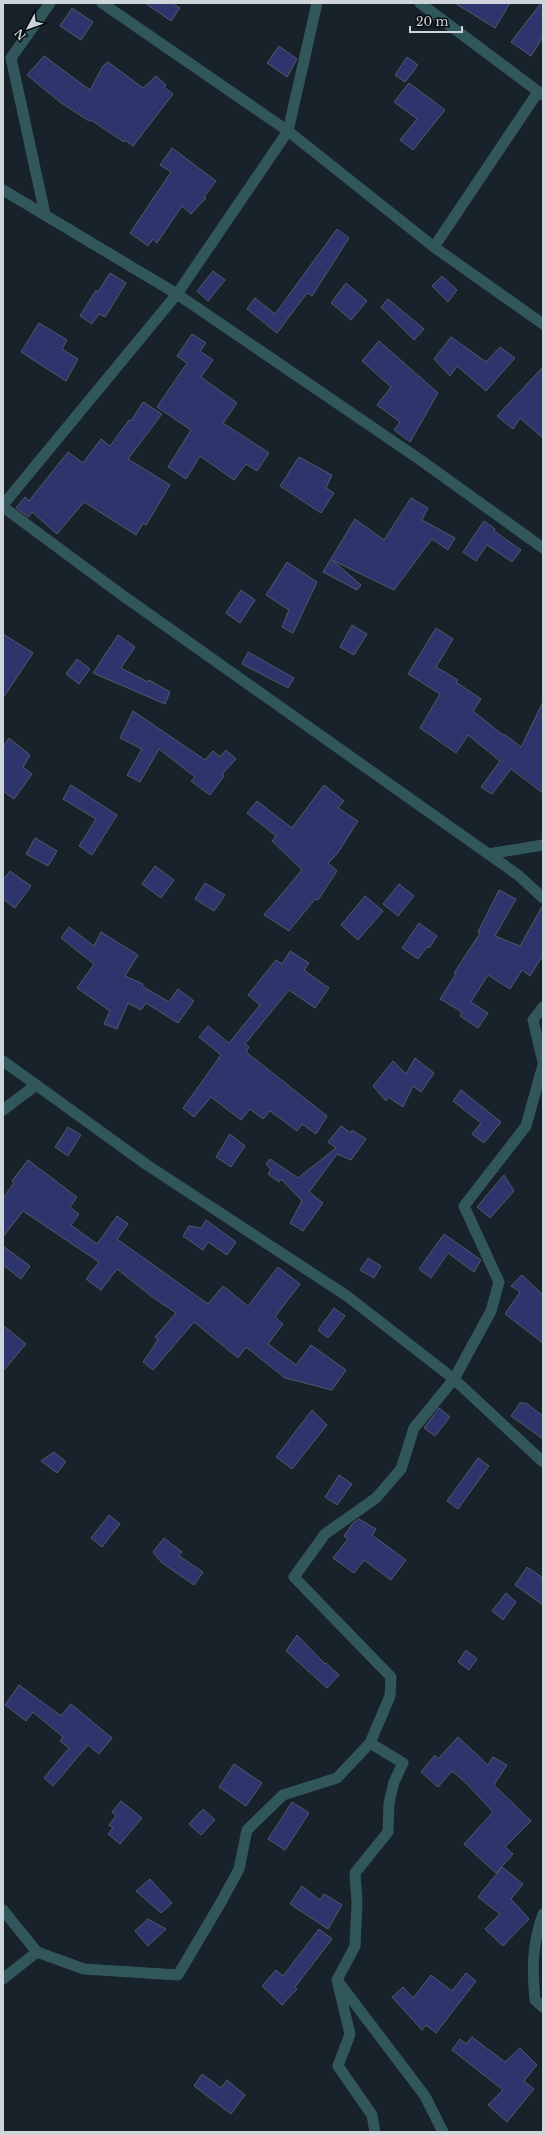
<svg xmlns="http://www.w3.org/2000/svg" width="546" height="2135" font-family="'Libre Baskerville',serif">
<rect width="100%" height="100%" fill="#17222a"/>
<!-- building -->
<path fill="#2d356c" stroke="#555967" d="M145 3H172L180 8 171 21Z
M455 3H510L495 28Z
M541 3H543V37L531 56 511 42Z
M72 8 93 22 81 40 60 26Z
M279 46 297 59 287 77 267 63Z
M44 56 90 90 103 66 108 62 143 88 156 76 166 85 164 87 173 94 133 146 125 140 124 142 91 120 89 121 60 102 27 75Z
M407 57 418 65 405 82 395 75Z
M409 83 445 110 413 150 400 140 417 119 394 102Z
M172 148 216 181 204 197 206 198 191 214 182 206 157 243 153 239 148 246 130 233 171 172 160 165Z
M337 229 349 238 312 296 307 293 277 333 247 309 255 298 275 314Z
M213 271 225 280 208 301 197 291Z
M110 273 126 283 105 317 99 314 92 324 80 316 96 290 98 292Z
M442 276 457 290 448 302 432 286Z
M346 283 367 301 351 320 331 303Z
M388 299 424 329 414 340 381 307Z
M39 323 67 340 62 349 78 359 66 381 21 352Z
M192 334 206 343 200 351 213 360 201 377 237 403 223 423 269 453 257 471 246 464 234 480 200 456 186 479 168 467 191 430 157 407 187 363 177 356Z
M451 337 486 362 500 347 515 358 486 391 457 366 450 376 434 359Z
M379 341 438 393 410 442 394 430 400 422 377 405 391 387 362 361Z
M543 367V438L520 418 513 429 497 416Z
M143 402 162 414 128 459 170 485 146 525 143 523 136 535 84 502 57 534 32 512 28 517 16 508 25 497 29 501 68 452 83 463 101 439 110 446 129 420 131 421Z
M299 457 332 475 326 488 334 493 321 513 280 486Z
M411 498 428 508 422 520 455 538 448 550 432 539 394 590 332 560 361 585 357 590 323 572 355 519 384 540Z
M484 521 495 529 494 531 521 550 512 562 487 545 476 561 463 552Z
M287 562 317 582 293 633 282 627 289 610 266 595Z
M241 590 255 600 240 623 226 613Z
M352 625 367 634 354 655 340 647Z
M436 628 453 639 436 667 458 680 456 682 481 699 473 711 503 735 504 734 521 747 543 702V793L511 769 492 794 481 787 500 761 468 735 456 753 420 728 440 694 408 674Z
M3 634 33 653 3 698Z
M118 635 135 647 121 668 148 682 149 680 170 692 165 704 93 673Z
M248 652 294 678 288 688 242 664Z
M77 659 90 669 79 684 66 674Z
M133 711 205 760 213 751 220 757 226 750 236 759 222 774 224 776 210 795 191 781 195 777 159 749 140 782 127 775 142 749 120 738Z
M9 738 30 755 23 767 32 774 14 799 3 791V747Z
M71 785 117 815 92 855 79 846 96 819 63 799Z
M324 785 344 801 338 808 358 821 337 854 328 863 337 871 318 900 315 899 289 931 264 915 302 870 272 841 276 836 247 813 257 801 292 828Z
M35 838 57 851 48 866 26 854Z
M155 866 174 880 161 898 142 884Z
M10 871 31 886 15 908 3 899V880Z
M205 883 225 895 214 911 195 899Z
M399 884 414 896 398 916 383 904Z
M499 890 516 899 495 936 520 946 543 905V955L530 976 522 970 510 989 488 975 471 1002 488 1013 478 1028 460 1016 462 1012 440 999 456 974 454 973 480 933 478 932Z
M365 896 383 911 358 940 341 925Z
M419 923 437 936 429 948 427 947 418 959 402 948Z
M69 927 94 946 101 932 138 955 125 976 143 984 142 986 169 1002 178 989 194 1001 178 1023 146 1003 141 1010 128 1003 117 1029 104 1024 110 1011 77 988 94 964 61 938Z
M290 951 309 963 304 970 329 988 315 1008 289 990 245 1044 249 1047 246 1052 327 1116 316 1134 302 1124 297 1131 270 1111 263 1119 250 1109 241 1120 211 1097 194 1117 183 1108 221 1055 199 1037 208 1026 229 1043 260 1005 248 995 276 960 282 964Z
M415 1058 434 1073 421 1092 413 1086 403 1107 388 1097 386 1101 373 1086 393 1061 406 1074Z
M461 1090 501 1122 484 1143 472 1134 481 1123 453 1101Z
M341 1126 351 1133 352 1130 366 1139 351 1160 337 1154 309 1192 323 1203 303 1231 290 1223 302 1201 281 1179 279 1182 268 1174 271 1169 266 1164 270 1159 298 1178 336 1148 328 1142Z
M68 1127 81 1135 68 1156 55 1147Z
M230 1134 245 1146 231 1167 216 1157Z
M28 1160 77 1197 70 1207 79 1214 71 1225 97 1244 117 1216 128 1224 117 1239 208 1304 223 1286 248 1306 278 1267 300 1284 275 1317 283 1324 268 1344 296 1365 311 1345 346 1370 332 1390 285 1378 246 1347 238 1358 194 1322 153 1370 143 1362 158 1340 155 1337 176 1313 151 1296 117 1269 101 1290 86 1279 99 1262 23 1211 3 1237V1198L14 1183 12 1181Z
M504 1175 514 1191 490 1218 477 1207Z
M206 1220 236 1242 227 1255 208 1242 203 1250 183 1236 189 1226 201 1228Z
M444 1234 481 1260 474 1272 448 1253 431 1278 419 1269Z
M3 1246 30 1266 21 1279 3 1265Z
M368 1258 381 1266 374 1278 360 1270Z
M522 1275 543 1295V1343L505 1314 520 1292 511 1286Z
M334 1308 345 1316 328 1338 318 1330Z
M3 1325 26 1344 3 1371Z
M520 1403H526L543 1416V1439L511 1416Z
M439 1408 450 1417 435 1436 424 1428Z
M312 1410 327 1425 292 1469 276 1457Z
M54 1452 66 1462 57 1473 41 1461Z
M478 1458 489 1466 458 1509 447 1501Z
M339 1475 352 1484 337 1505 325 1497Z
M109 1515 120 1524 102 1547 91 1538Z
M359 1519 376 1529 372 1535 406 1560 391 1580 364 1560 354 1573 333 1558 348 1539 344 1536 353 1523Z
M164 1538 182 1552 179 1556 203 1572 194 1585 162 1563 153 1552Z
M527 1567 543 1578V1605L515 1585Z
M506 1593 516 1602 503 1620 492 1611Z
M297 1635 325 1664 326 1663 339 1675 327 1688 286 1651Z
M466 1650 477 1659 469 1670 458 1662Z
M19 1685 61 1716 71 1704 112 1738 99 1754 88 1745 53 1786 44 1778 69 1748 60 1741 63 1737 33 1712 26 1721 5 1705Z
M458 1737 488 1765 493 1757 507 1765 494 1785 531 1821 505 1847 513 1854 496 1873 464 1844 493 1812 467 1784 452 1771 438 1787 421 1772 435 1755 438 1759Z
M234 1764 262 1783 246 1806 219 1787Z
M121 1801 142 1818 120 1844 108 1834 113 1828 109 1825 116 1816 112 1812Z
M292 1802 309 1813 285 1850 268 1839Z
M203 1809 215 1820 201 1835 189 1824Z
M502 1867 523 1884 511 1899 529 1919 503 1946 485 1929 500 1914 478 1897Z
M150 1879 172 1903 161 1913 136 1891Z
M302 1886 320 1900 324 1894 342 1905 328 1929 290 1904Z
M148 1919 166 1929 148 1946 135 1931Z
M319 1929 332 1939 295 1987 297 1989 282 2005 262 1986 276 1970 283 1976Z
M466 1973 476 1981 436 2033 426 2025 422 2030 392 1997 403 1987 413 1998 431 1975 452 1991Z
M472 2037 505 2062 520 2048 537 2065 524 2081 534 2089 507 2122 488 2105 503 2090 452 2050 460 2039 466 2044Z
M202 2074 221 2088 227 2080 245 2095 231 2114 194 2086Z"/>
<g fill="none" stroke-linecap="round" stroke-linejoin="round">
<!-- minor -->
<path stroke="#32575b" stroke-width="11" d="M102 3 288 131 434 247 543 324
M420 3 543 95
M3 190 177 294 419 459 543 548
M45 214 11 58 50 3
M434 247 538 92
M3 505 177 294 288 131 317 3
M3 507 122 595 518 875 543 898
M488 854 543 845
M543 1007 533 1020 543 1062
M3 1061 147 1165 347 1296 454 1379 543 1462
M3 1110 36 1085
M3 1910 37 1952 84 1969 178 1975 220 1904 239 1869 247 1830 283 1795 337 1778 370 1743
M543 1914C532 1945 532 1968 535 2000L543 2007
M3 1979 37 1952
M340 1984 425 2096 443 2132
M375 2132 372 2115 338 2066 350 2034 337 1980 355 1946 357 1903 355 1873 388 1832 389 1803 394 1782 403 1763 370 1743 390 1696 391 1677 294 1577 325 1534 376 1498 401 1469 414 1428 454 1379 491 1311 499 1282 464 1206 526 1126 543 1065"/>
</g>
<!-- border -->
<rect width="546" height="2135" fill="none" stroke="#cdd4da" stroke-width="8"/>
<!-- north arrow -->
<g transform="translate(28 28) rotate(229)" stroke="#060b0f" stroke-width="3" paint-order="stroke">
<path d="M0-3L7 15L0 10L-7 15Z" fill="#cdd4da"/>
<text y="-6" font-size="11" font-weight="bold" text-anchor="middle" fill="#cdd4da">N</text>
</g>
<!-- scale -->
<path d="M410 26v6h52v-6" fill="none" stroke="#cdd4da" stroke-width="2"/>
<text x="416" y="26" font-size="12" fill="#cdd4da" stroke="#060b0f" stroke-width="3" paint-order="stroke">20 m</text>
</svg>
